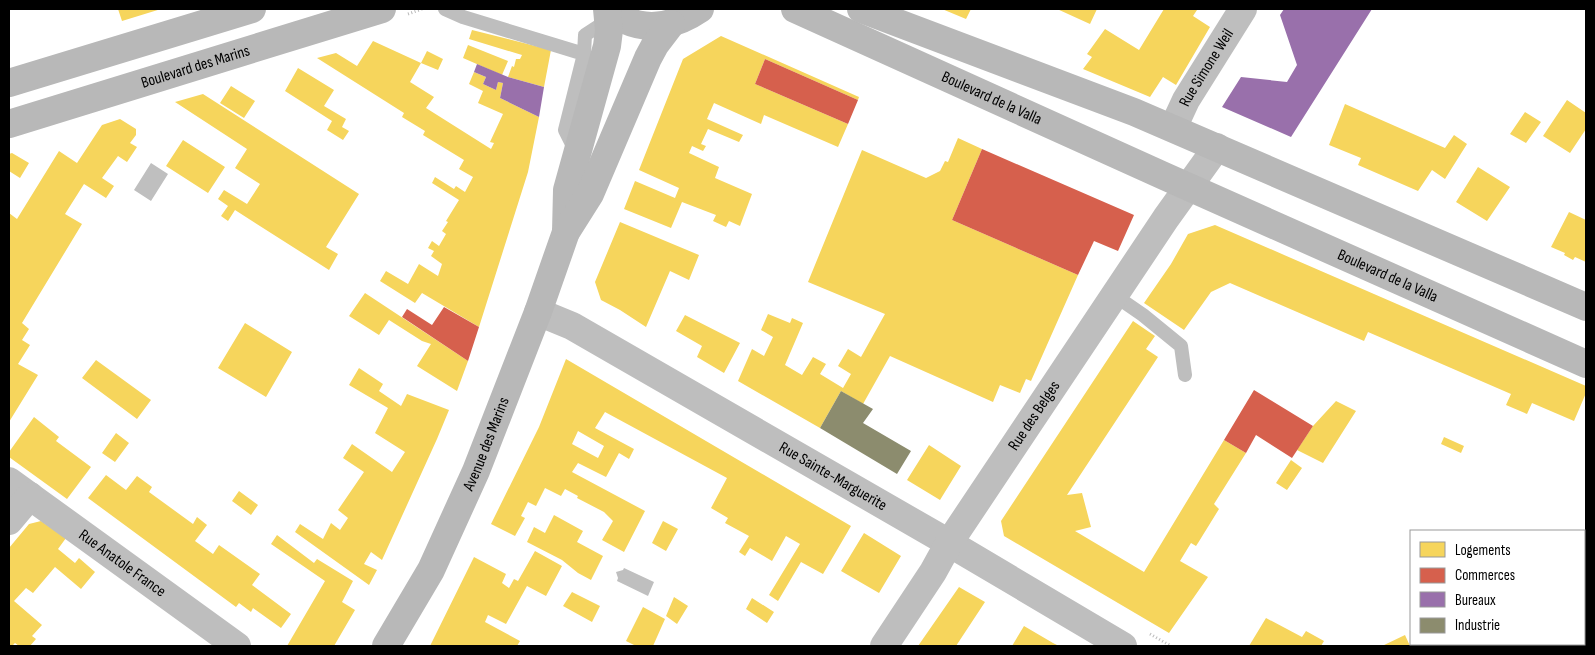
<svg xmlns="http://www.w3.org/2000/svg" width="1595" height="655" font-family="'Sofia Sans Condensed',sans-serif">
<rect width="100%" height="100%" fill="#fff"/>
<!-- water -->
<path fill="#bfbfbf" d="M151 163 168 174 151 201 134 190Z
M624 568 654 582 648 596 617 581 618 578 616 572 623 570Z"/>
<!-- homes -->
<path fill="#f6d55c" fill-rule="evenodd" d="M118 9H161L122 21Z
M942 9H971L966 19Z
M1057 9H1097L1090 24Z
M1164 9H1195L1197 10 1193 16 1210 27 1176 85 1163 77 1150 97 1083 69 1092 57 1087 54 1105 29 1139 50Z
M472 30 551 50 544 87 508 77 512 66 514 67 516 59H520L522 55 469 39Z
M721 36 859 97 858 100 765 59 755 84 848 124 838 147 764 115 761 124 714 103 707 119 743 135 739 142 708 129 701 144 706 146 703 151 692 146 689 153 719 167 715 178 752 194 740 226 729 221 726 227 713 221 716 215 682 202 671 228 624 209 635 181 675 198 679 188 639 170 683 59Z
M373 41 421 63 410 82 434 97 426 108 491 149 494 143 490 142 503 114 478 103 483 91 469 84 474 72 486 77 483 84 496 90 498 82 503 83 500 98 539 117 528 172 479 327 422 293 415 303 380 281 386 271 408 284 419 264 438 276 442 264 431 256 434 251 428 248 432 241 439 246 446 234 442 231 448 222 446 221 459 200 432 183 435 177 454 189 456 186 465 192 473 177 459 169 464 160 423 135 425 131 402 117 404 113 317 58 336 53 357 66Z
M468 45 508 61 502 75 463 58Z
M427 51 443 59 438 70 421 63Z
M298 68 334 90 324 106 346 119 342 127 349 131 343 140 327 130 332 121 285 91Z
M231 86 255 101 244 118 220 103Z
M203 94 359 194 326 247 338 254 329 270 235 210 228 221 221 216 228 206 218 199 224 190 247 204 260 184 235 168 247 149 175 102Z
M1567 100 1586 113V129L1570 153 1543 136Z
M1345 104 1445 148 1454 135 1467 144 1445 179 1432 170 1418 191 1358 165 1361 158 1329 145Z
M1525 112 1541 122 1526 143 1510 134Z
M120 119 136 129V135L130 143 137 147 127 162 118 156 102 178 114 186 106 198 84 184 65 214 82 224 22 323 29 329 22 340 30 345 18 364 38 375 9 422V213L17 219 59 151 77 163 102 125Z
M958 138 982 149 952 220 1078 275 1031 381 1026 379 1020 393 1000 385 993 402 890 356 863 404 841 391 820 428 738 381 752 349 764 356 773 337 761 330 768 314 790 323 792 318 803 323 785 365 802 375 813 357 826 364 820 374 843 388 851 374 838 366 848 349 861 357 885 314 808 282 862 150 926 178 940 171 945 161 948 162Z
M183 140 225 167 208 193 166 166Z
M12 153 29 163 20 178 9 171V154Z
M1478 167 1510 187 1487 221 1456 202Z
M1569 212 1586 220V262L1575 257 1573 260 1564 255 1565 253 1551 247Z
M620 222 699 255 689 280 670 271 646 327 620 310 601 300 595 282Z
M1215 225 1586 386V393L1574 421 1532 403 1527 414 1506 405 1511 394 1368 332 1364 341 1230 283 1211 292 1184 330 1144 303 1171 264 1188 234Z
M365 293 468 361 457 391 417 366 431 344 422 341 389 320 379 335 349 316Z
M685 315 740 343 724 373 697 357 702 346 676 331Z
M1133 321 1155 336 1146 349 1158 357 1067 495 1082 493 1091 527 1075 531 1144 572 1224 440 1246 453 1214 504 1219 509 1198 543 1196 546 1191 543 1180 561 1208 577 1169 633 1004 536 1001 521Z
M245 323 292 352 266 397 218 368Z
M566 359 851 526 823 574 801 562 778 601 769 595 800 544 786 536 772 561 750 548 745 556 739 552 749 536 725 523 728 518 711 508 727 478 605 412 595 428 634 449 629 459 619 453 606 477 578 463 572 472 645 511 624 552 602 540 613 521 604 512 577 498 578 496 565 489 561 496 545 488 536 506 528 502 521 516 525 518 515 536 491 524 539 427ZM578 431 604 446 598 458 572 444Z
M96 360 151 400 137 419 82 378Z
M359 368 383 384 379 391 401 406 407 394 449 410 437 439 382 560 371 552 364 564 377 570 369 585 295 532 300 524 323 539 331 523 340 530 348 518 338 510 364 472 343 458 352 444 392 472 405 452 375 433 388 408 349 385Z
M1336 401 1356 411 1323 463 1297 450 1313 426Z
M34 417 59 437 56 441 91 467 67 499 9 457V452Z
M116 433 129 443 115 462 102 453Z
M1444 437 1464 446 1461 453 1441 444Z
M929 445 961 466 940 500 907 480Z
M1291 460 1302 468 1287 490 1276 483Z
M106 475 126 490 137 476 152 487 149 492 193 524 197 517 207 525 195 541 213 554 219 545 260 574 252 585 291 614 281 628 253 608 251 612 239 603 236 607 88 498Z
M239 491 258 505 251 515 232 501Z
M554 515 583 531 577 542 603 556 591 580 578 573 562 560 527 542 534 527 545 533Z
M41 521 66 538 58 549 75 563 79 558 95 572 81 589 55 567 33 593 26 588 14 601 42 625 32 636 36 639 30 646H19L15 643 12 646H9V548L29 524Z
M663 521 678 529 666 551 652 543Z
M864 533 901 556 879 593 841 571Z
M277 535 314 563 317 559 353 581 342 602 355 610 334 646H287L325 581 271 544Z
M535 551 562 566 546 596 527 586 506 624 488 615 485 622 520 641 517 646H430L474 557 506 574 502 583 509 588 514 579 518 581Z
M959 587 985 602 956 646H918Z
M572 592 600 606 592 622 563 606Z
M674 597 688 606 677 624 666 616Z
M752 598 774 612 767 623 746 609Z
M643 607 665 619 653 646H636L626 641Z
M1266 618 1302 637 1306 631 1324 641 1321 646H1249Z
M1024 626 1053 643 1059 646H1012Z
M1405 635 1410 646H1382Z"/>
<!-- shops -->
<path fill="#d6604d" d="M765 59 858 100 848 124 755 84Z
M982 149 1134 215 1118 251 1094 241 1078 275 952 220Z
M444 307 479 327 468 361 402 317 407 309 432 325Z
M1254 390 1313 426 1292 458 1256 435 1246 453 1224 440Z"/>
<!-- offices -->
<path fill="#9970ab" d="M1284 9H1372L1291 137 1222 107 1241 77 1287 82 1297 65 1280 15Z
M477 64 508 77 544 87 539 117 500 98 503 83 498 82 496 90 483 84 486 77 474 72Z"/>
<!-- industry -->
<path fill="#8c8c6e" d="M841 391 873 409 863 423 911 451 897 474 820 428Z"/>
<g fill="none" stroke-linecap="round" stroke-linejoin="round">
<!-- path -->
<path stroke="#b9b9b9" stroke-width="3" stroke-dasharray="1 2.5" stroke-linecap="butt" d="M408 14 422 9
M1150 634 1171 646"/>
<!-- service -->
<path stroke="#bebebe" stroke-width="14" d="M445 9 463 17 584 54
M576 152 565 130 584 54 585 35 608 20
M1114 295 1143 315 1181 346 1185 375"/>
<!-- minor -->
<g stroke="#bebebe" stroke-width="28">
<path id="s1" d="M1173 128 1186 100 1243 9"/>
<path id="s2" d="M538 312 572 326 949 543 1123 646"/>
<path id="s3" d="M9 481 237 646"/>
<path d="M9 521 30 496"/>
<path id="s4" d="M884 646 933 572 949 543 1166 218 1217 147"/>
</g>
<!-- secondary -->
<g stroke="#b8b8b8" stroke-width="28">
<path d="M608 9C614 12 619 17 625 20 651 32 678 24 700 9"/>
<path id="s5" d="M795 9 1164 176 1586 364"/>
<path d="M861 9 1134 112 1586 307"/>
<path d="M9 83 252 9"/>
<path id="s6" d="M9 124 382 9"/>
<path d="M566 232 567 190 607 46 609 30 607 9"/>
<path id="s7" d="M386 646 431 570 476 471 538 312 566 232 590 194 648 58 655 45 671 24"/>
</g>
</g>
<g text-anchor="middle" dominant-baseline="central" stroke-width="5" stroke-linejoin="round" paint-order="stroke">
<!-- street labels -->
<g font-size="16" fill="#000" stroke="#fff">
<text stroke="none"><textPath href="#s6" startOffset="195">Boulevard des Marins</textPath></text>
<text stroke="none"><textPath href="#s1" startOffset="69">Rue Simone Weil</textPath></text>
<text stroke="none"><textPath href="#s5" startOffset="216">Boulevard de la Valla</textPath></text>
<text stroke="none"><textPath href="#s5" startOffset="650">Boulevard de la Valla</textPath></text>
<text stroke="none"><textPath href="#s4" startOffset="275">Rue des Belges</textPath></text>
<text stroke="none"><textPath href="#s7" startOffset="226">Avenue des Marins</textPath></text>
<text stroke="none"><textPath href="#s2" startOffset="338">Rue Sainte-Marguerite</textPath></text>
<text stroke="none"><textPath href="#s3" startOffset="140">Rue Anatole France</textPath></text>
</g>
</g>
<!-- border -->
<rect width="1595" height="655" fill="none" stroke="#000000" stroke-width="20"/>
<!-- legend -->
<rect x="1410" y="530" width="175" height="115" fill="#ffffff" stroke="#999999"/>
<rect x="1420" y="542" width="25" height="15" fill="#f6d55c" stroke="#999999"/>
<text x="1455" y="555" font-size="15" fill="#000000">Logements</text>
<rect x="1420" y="568" width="25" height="15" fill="#d6604d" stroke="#999999"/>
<text x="1455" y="580" font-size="15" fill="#000000">Commerces</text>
<rect x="1420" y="592" width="25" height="15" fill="#9970ab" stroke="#999999"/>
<text x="1455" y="605" font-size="15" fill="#000000">Bureaux</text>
<rect x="1420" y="618" width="25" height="15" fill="#8c8c6e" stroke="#999999"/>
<text x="1455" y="630" font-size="15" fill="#000000">Industrie</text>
</svg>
